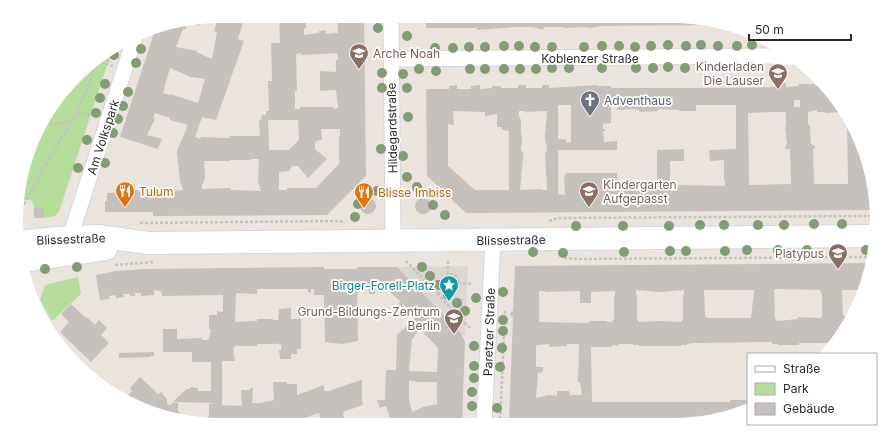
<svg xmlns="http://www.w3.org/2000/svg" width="893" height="441" font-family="Inter,sans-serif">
<rect width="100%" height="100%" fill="#ebe4dc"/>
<!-- green -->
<path fill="#b5de9c" d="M112 50 59 212 55 216 44 218V208H34L33 202 29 199 19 201 20 180 44 118 96 58Z
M78 277 81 294 52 321 40 300 45 285Z"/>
<!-- plaza -->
<path fill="#dbd7d3" d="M468 266 465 337 397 267Z"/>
<!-- building -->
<path fill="#c6c1bc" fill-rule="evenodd" d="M219 16H245L238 39 244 41 216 120 202 117 195 137 200 139 201 137 223 138H230V136H260L259 120H261L262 115H266V111H269L268 81H272L271 43H280L279 16H305L306 28 304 29V35L319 33V31L326 30V34L338 33V16H364L366 176 327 215 153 216V212H105V201H107V193L133 192V190H139V192H153V188L165 187 166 190 170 189V191L183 190 180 181 177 151 188 125 170 120V118L155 113 153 118 155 119 147 135 162 139 158 149 120 137 156 27 201 19 199 26 188 22 185 30 183 29 176 47 197 51 196 52 212 59 217 32 214 31ZM301 53V55L337 53 338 59 336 60V72L320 71V91L336 90 338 108 333 109V107H300V109H295V91H297L296 54ZM170 68 193 78V77L205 79 198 103 170 94V95L163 93 165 88H164ZM268 120H298L299 140 289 150H269ZM321 129H340V137H339V159L340 161 338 165 316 188H287V190H279V172L289 171 292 166H298L308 178 327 159 315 149V142L322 139ZM251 159H259L258 181 261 191 231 190 230 188 202 189V184H203L205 177 204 161H230V160H251Z
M426 16H673L719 25 601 26 591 28 584 27 564 28 563 27H543L544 29H538V28L532 27H515L477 30V28H426Z
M786 83V87L799 86V84H815V86H824L842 112 825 113V112H817V110L808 112V124L810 126 811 144 815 146V149L813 148 814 184H848L847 121 862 142 875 210 466 213 427 176 426 89H449V86L457 85V89H471V86L480 85V89L492 88V86H501V88H518V85H526V88H542V85H549V88L597 85V86H611V88H696L776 87 780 86 779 84ZM794 100H800V107H794ZM558 105H571V142L567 143 566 140 564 139H558ZM611 105H617V110L633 109 639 110 640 112 658 111V109L679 110 680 111H696V105H736V149L709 150 710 161 724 160V181H725V186L675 185V187H669V181H670V161H684V149L657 150V188H655V190H635V188H617V173H566L564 177 565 195 558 194V150H617V141L604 142 603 131H605V129H603V124L611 123ZM453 111 485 112V116L497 114V127H501L503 130 509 131V190H475L448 166V124L454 125ZM519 111H525V112L547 111 545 136 547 151 545 152 547 190H542V189L520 190 523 158V152L521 151V145H522V135H521V122L520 117H519ZM771 112H786V127H785L787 143 785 149H790L791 184 749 185 748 113Z
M415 206a8 8 0 1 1 16 0a8 8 0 1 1-16 0Z
M360 206a8 8 0 1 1 16 0a8 8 0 1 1-16 0Z
M34 208H44V218H34Z
M868 263 863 290H842L843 315 845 317H851L836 343H799V345H778L777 344H772V342L695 343 687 344V345H681V346H639V345H633V344H618V346L613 345 612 347H591L592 402H730V400H748V410L711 420H509L513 317 511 316 510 313 513 311 515 266ZM774 289 820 290 822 295V315L821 318 798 317V319L777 321 775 318ZM636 290 660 292 684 290V295H683V319L681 322 660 321 639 322 637 319V295H636ZM704 290H754L751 318H707L705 316ZM539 291H545V292L580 291V303H591V292L615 291V296H614V319L612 322H607V321H589V323L539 322ZM549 344V347L567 346V344H579L578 382H580L582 395H570L569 391H557V396L549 395 536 398 538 373H540L543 371V367H536V346L537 345Z
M324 267V269H357V267H397L461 333 465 342 462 423 457 424H360L377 419 378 421 390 418 386 406 380 408 377 400H385L386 370H396L397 335 416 317 403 304 401 307 398 304 401 302 390 292 394 288 390 284H375V294H369L368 287H357L358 341 342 344 325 342 324 295H314V289H311V293L308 292V289H257V294L236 293 235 322 257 321V319H273V320H278L279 309 291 308V319H301V349H297V354H291V359H280L279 350H281V345L277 343 276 344H257V346H238L237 345 233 348 235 361H222V405L242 406 241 390H250V388H253L252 403H261L268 401V402L274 400 273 382H287V384H297V395L324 385V391H331V390L361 380H362V400L363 405 343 412 345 425H322L319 413 282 425H220L203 422 209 416V404L214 403 173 402 186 389H190V387L198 388V391H211V362H192V352H163V329H177V339L202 338V340H208L210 335 211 329H209V315H217V311L223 312V295L162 296 161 291 154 290V295L141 296V293H135V296H130V294H123L124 297 116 298 115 295 109 296 110 299 100 300 96 275 116 271 145 269ZM420 329 438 348 437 372 409 371 412 339ZM409 381H415V382H437V404L423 407 412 412 409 399Z
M71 304 86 318 87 317 95 325 99 320 107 328 101 335 109 343 91 362 60 332 69 322 61 314Z
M154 352V356H150V357L119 358V353Z
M140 377 158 394 161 392 167 399V403L170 406 172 403H178V411L183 418 142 409 125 398 132 391 130 388Z"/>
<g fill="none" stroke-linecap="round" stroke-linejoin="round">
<defs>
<path id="street" d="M391 16 393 241
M391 59 773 56 790 58
M70 237 135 37
M484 424 493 240"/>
<path id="secondary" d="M18 242 58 238 98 236 148 243 874 236
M22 261 106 249"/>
</defs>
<!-- street casing -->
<use href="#street" stroke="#d2d5e1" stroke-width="17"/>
<!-- secondary casing -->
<use href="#secondary" stroke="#d2d5e1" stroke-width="24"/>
<!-- path -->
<path stroke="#c3c3c3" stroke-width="2.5" stroke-dasharray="3 2" stroke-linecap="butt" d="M107 52 105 60 112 62
M96 61 113 66
M77 114 95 115
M40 126 73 121
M19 213 60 140 77 114 92 77 96 58
M549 221 558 218 876 216
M140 223 340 221 345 223
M564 258 579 259 870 257
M406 261 470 328
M448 261V275
M115 265 154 262
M444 281a7 7 0 1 1 14 0a7 7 0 1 1-14 0Z
M458 283 472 284
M438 294 446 286
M500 424 505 310"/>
<!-- street -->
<use href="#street" stroke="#fff" stroke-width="15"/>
<!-- secondary -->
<use href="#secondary" stroke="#fff" stroke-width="22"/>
</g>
<!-- trees -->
<g fill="#849c74">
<circle cx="378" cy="28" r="5"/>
<circle cx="407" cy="36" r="5"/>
<circle cx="668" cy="45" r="5"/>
<circle cx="701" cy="45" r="5"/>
<circle cx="752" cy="45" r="5"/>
<circle cx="504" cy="46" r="5"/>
<circle cx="519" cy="46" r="5"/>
<circle cx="602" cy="46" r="5"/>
<circle cx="619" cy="46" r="5"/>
<circle cx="651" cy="46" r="5"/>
<circle cx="686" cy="46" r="5"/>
<circle cx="718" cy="46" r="5"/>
<circle cx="737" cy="46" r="5"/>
<circle cx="469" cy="47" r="5"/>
<circle cx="485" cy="47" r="5"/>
<circle cx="535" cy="47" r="5"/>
<circle cx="552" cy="47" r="5"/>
<circle cx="584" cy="47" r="5"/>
<circle cx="635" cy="47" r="5"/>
<circle cx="435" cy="48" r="5"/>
<circle cx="453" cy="48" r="5"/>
<circle cx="141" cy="49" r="5"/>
<circle cx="114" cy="55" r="5"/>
<circle cx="136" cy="63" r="5"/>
<circle cx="668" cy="67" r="5"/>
<circle cx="736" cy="67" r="5"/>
<circle cx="752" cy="67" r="5"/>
<circle cx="552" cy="68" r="5"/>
<circle cx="569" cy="68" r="5"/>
<circle cx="602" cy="68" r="5"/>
<circle cx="636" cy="68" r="5"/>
<circle cx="653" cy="68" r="5"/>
<circle cx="685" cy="68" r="5"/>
<circle cx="419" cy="69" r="5"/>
<circle cx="470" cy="69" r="5"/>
<circle cx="485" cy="69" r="5"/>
<circle cx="504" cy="69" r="5"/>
<circle cx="520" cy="69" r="5"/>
<circle cx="536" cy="69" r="5"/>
<circle cx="436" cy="71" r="5"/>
<circle cx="382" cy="73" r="5"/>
<circle cx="403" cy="74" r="5"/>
<circle cx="105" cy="84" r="5"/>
<circle cx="382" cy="88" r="5"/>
<circle cx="407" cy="88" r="5"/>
<circle cx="128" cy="92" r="5"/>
<circle cx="100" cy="98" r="5"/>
<circle cx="123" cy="106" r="5"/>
<circle cx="96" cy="113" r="5"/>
<circle cx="408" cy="117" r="5"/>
<circle cx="118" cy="119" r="5"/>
<circle cx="113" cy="133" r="5"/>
<circle cx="87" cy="140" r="5"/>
<circle cx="381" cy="149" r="5"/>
<circle cx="403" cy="156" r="5"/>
<circle cx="105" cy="163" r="5"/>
<circle cx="78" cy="168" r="5"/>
<circle cx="407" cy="177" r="5"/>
<circle cx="417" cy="187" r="5"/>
<circle cx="377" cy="191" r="5"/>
<circle cx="366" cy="195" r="5"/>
<circle cx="358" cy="204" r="5"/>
<circle cx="433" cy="205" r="5"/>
<circle cx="445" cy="215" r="5"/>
<circle cx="355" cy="217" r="5"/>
<circle cx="814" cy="224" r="5"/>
<circle cx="842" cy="224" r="5"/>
<circle cx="700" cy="225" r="5"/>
<circle cx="724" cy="225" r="5"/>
<circle cx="758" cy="225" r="5"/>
<circle cx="784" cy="225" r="5"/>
<circle cx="576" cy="226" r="5"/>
<circle cx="623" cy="226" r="5"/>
<circle cx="669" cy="226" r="5"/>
<circle cx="747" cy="250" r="5"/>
<circle cx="778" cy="250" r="5"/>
<circle cx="807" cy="250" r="5"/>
<circle cx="837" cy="250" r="5"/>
<circle cx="866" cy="250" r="5"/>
<circle cx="670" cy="251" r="5"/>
<circle cx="686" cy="251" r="5"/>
<circle cx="725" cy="251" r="5"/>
<circle cx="533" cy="252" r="5"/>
<circle cx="624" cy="252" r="5"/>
<circle cx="563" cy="253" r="5"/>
<circle cx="77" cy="267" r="5"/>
<circle cx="422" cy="267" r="5"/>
<circle cx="45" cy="269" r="5"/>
<circle cx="430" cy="276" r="5"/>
<circle cx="438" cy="285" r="5"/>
<circle cx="503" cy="292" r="5"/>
<circle cx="448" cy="295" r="5"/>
<circle cx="476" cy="298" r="5"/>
<circle cx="457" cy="303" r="5"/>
<circle cx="465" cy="311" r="5"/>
<circle cx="503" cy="320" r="5"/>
<circle cx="503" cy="331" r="5"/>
<circle cx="474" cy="346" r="5"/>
<circle cx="502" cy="348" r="5"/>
<circle cx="474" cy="366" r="5"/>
<circle cx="500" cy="367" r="5"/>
<circle cx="474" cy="378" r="5"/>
<circle cx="472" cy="392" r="5"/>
<circle cx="472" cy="406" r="5"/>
<circle cx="497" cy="408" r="5"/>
</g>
<!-- icons -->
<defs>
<symbol id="school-pin" viewBox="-11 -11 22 30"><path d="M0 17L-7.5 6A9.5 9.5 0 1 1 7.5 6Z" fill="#8d6e63" stroke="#fff"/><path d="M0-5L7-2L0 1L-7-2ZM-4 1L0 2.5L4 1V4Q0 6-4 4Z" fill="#fff"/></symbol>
<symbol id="church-pin" viewBox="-11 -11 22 30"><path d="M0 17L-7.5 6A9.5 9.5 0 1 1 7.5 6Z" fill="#6b7280" stroke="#fff"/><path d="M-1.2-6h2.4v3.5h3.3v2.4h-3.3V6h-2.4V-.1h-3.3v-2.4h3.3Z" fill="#fff"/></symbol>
<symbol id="restaurant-pin" viewBox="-11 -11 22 30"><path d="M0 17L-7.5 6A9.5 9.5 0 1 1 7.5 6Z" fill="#e8710a" stroke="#fff"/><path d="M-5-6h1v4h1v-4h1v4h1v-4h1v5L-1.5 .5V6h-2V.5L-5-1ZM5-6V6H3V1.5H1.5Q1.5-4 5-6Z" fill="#fff"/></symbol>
<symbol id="sight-pin" viewBox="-11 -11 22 30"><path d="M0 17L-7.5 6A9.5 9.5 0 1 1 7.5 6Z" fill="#0f9aa8" stroke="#fff"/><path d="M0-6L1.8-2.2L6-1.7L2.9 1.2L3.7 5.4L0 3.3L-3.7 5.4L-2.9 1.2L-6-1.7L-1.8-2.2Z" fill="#fff"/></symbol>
</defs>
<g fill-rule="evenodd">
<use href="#school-pin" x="348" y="42" width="22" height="30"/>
<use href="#school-pin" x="767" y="62" width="22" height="30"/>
<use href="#church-pin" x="579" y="89" width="22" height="30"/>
<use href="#restaurant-pin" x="114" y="180" width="22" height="30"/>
<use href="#school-pin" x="578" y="180" width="22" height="30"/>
<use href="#restaurant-pin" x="353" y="181" width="22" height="30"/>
<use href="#school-pin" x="827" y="242" width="22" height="30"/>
<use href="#sight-pin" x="438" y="274" width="22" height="30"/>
<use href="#school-pin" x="443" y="307" width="22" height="30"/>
</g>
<g text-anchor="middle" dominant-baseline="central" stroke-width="3.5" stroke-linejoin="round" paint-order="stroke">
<!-- education labels -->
<g font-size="12" fill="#785e54" stroke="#fff" text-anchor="end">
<text x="373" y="53" text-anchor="start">Arche Noah</text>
<text x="764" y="66">Kinderladen<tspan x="764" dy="14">Die Lauser</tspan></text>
<text x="603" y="184" text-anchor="start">Kindergarten<tspan x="603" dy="14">Aufgepasst</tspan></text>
<text x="824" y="253">Platypus</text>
<text x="440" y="311">Grund-Bildungs-Zentrum<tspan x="440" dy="14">Berlin</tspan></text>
</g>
<!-- street labels -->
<g font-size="12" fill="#2a2a2a" stroke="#fff">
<text x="590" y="58">Koblenzer Straße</text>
<text transform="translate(392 128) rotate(-91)">Hildegardstraße</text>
<text transform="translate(103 137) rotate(-72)">Am Volkspark</text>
<text transform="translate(71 239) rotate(-2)">Blissestraße</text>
<text transform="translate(511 240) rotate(-1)">Blissestraße</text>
<text transform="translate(489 332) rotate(-88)">Paretzer Straße</text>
</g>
<!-- worship labels -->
<g font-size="12" fill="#5b616d" stroke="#fff" text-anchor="start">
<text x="604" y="100">Adventhaus</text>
</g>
<!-- food labels -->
<g font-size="12" fill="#c56008" stroke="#fff" text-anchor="start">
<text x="139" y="191">Tulum</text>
<text x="378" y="192">Blisse Imbiss</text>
</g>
<!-- culture labels -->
<g font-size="12" fill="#0d838f" stroke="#fff" text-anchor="end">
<text x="435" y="285">Birger-Forell-Platz</text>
</g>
</g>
<!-- crop -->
<path d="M0 0H893V441H0ZM220 23H673A197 197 0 0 1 870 220V221A197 197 0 0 1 673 418H220A197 197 0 0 1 23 221V220A197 197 0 0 1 220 23Z" fill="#fff" fill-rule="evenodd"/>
<!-- legend -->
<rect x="747" y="353" width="130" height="72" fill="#ffffff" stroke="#aaaaaa"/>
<rect x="755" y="366" width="20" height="6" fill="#ffffff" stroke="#aaaaaa"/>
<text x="783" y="373" font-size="12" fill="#2a2a2a">Straße</text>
<rect x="755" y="383" width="20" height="12" fill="#b5de9c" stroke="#aaaaaa"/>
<text x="783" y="393" font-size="12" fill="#2a2a2a">Park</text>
<rect x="755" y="403" width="20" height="12" fill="#c6c1bc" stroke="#aaaaaa"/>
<text x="783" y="413" font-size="12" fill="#2a2a2a">Gebäude</text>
<!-- scale -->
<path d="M749 34v6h102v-6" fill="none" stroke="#2a2a2a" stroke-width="2"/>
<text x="755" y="34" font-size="12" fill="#2a2a2a" stroke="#ffffff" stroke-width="3" paint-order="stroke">50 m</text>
</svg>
